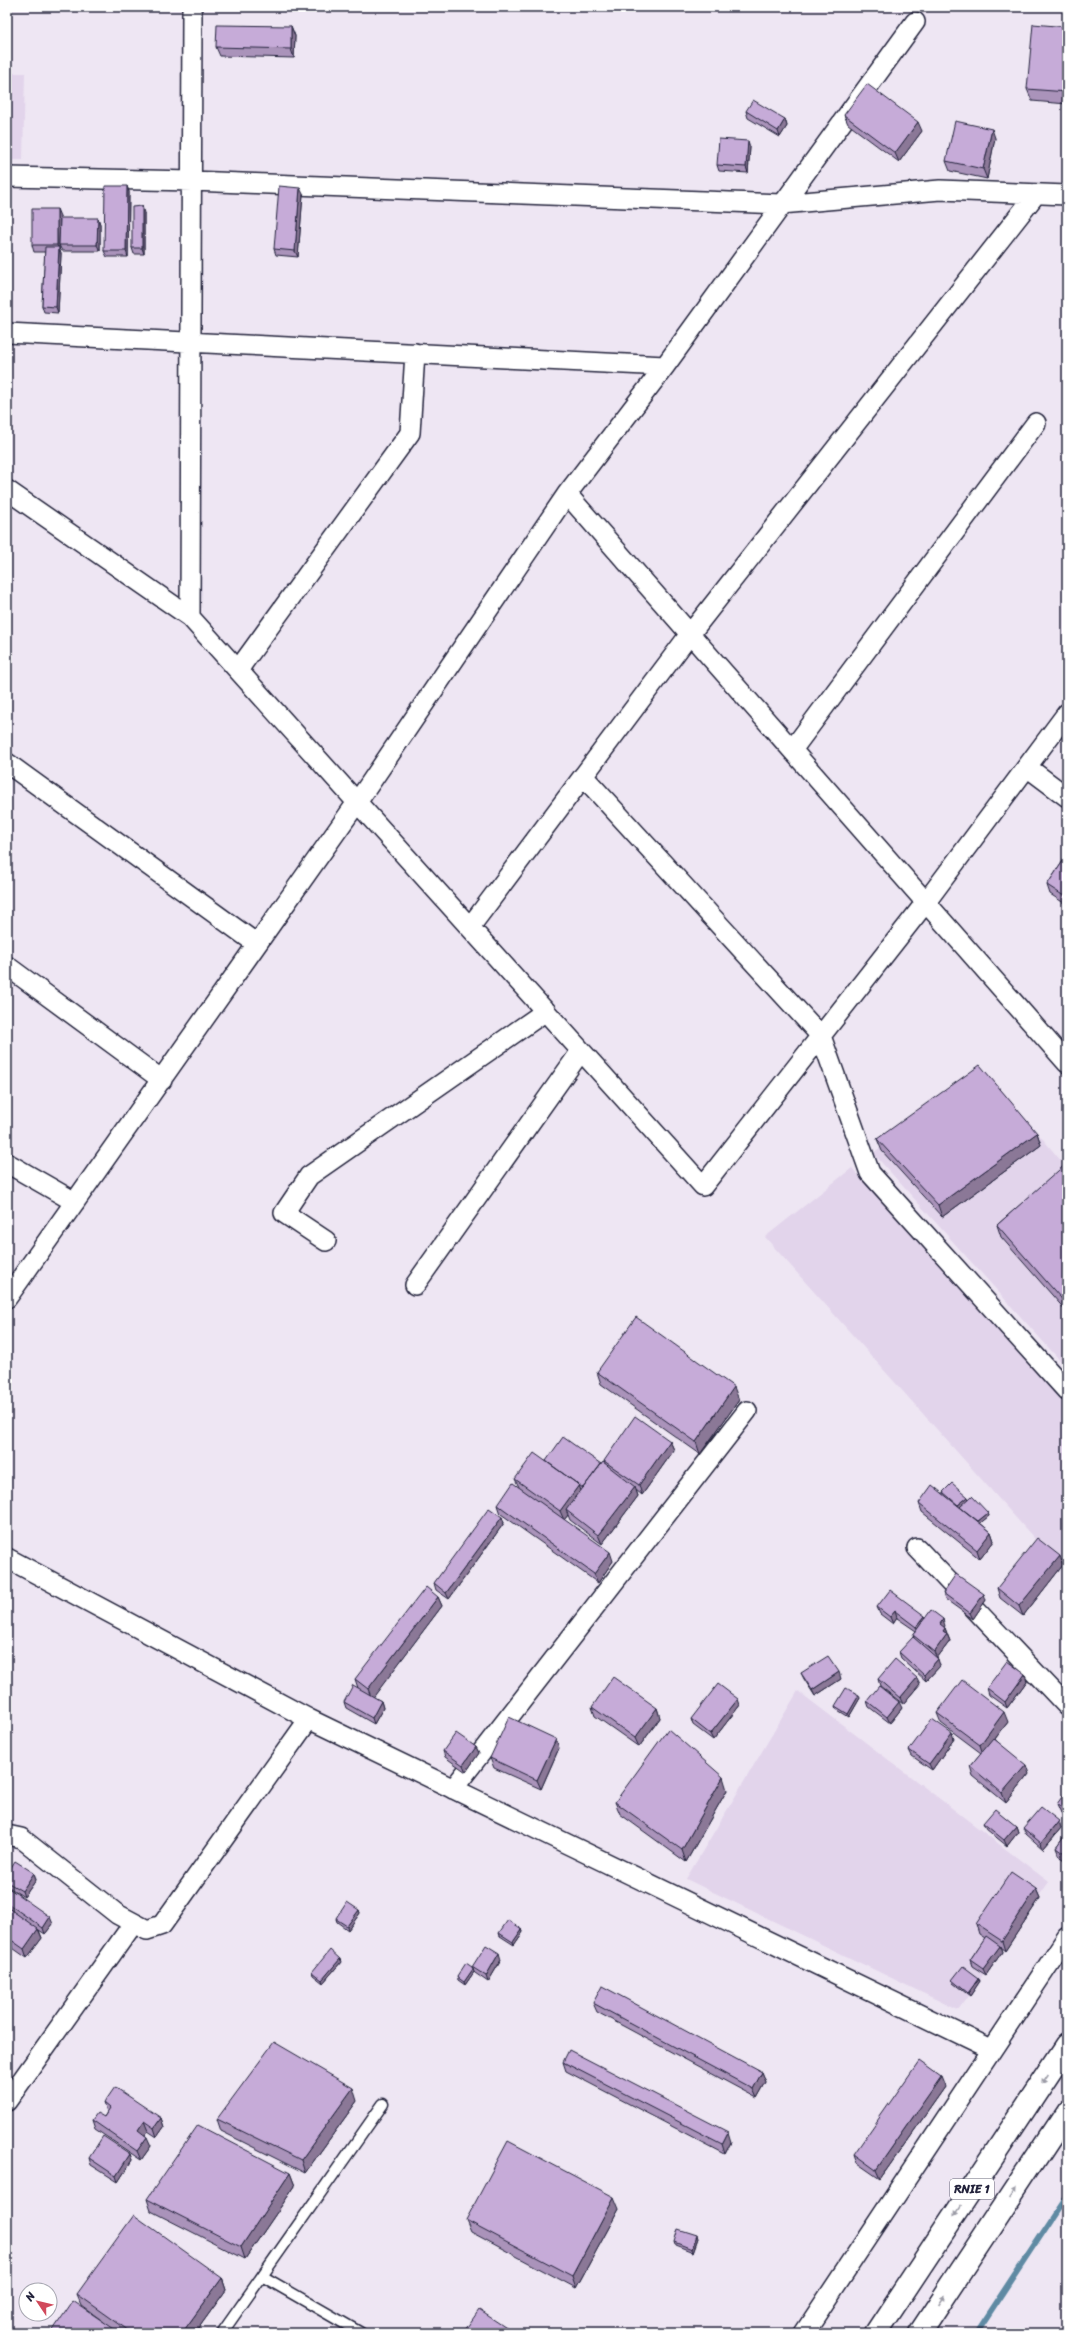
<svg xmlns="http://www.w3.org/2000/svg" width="1074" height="2340" font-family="Sriracha,sans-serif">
<rect width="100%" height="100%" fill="#eee6f3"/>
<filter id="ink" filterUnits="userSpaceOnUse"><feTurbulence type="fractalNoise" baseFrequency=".025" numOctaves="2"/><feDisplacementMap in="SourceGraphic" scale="8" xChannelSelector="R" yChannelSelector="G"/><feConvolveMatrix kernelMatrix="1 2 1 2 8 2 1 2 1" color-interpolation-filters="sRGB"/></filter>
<g filter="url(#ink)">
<!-- built -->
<path fill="#e2d4eb" d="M7 73H25L23 160H7Z
M986 1071 1067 1168V1368L873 1153Z
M852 1168 1067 1407V1575L765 1237Z
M798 1691 1049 1882 958 2010 686 1879Z"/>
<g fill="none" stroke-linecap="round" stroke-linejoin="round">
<!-- stream -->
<path stroke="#5f8aa3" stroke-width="5.5" d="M976 2333 1067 2195"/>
<defs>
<path id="service" d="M262 2276 361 2333
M222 2333 383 2104"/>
<path id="minor" d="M7 177 192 181 781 204 940 190 1067 195
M7 333 665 366
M7 490 190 617 703 1186 926 902 1067 713
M567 494 1067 1063
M190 617 192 7
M238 670 410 433 415 353
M792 750 1036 423
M7 763 257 944
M1027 767 1067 797
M583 776 821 1036 870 1173 1067 1391
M470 927 690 634 1036 194
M7 966 162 1080
M7 1163 75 1202
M326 1241 284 1213 309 1176 546 1011
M415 1285 581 1051
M7 1298 358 801 567 494 665 366 915 22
M917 1548 1067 1706
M7 1558 309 1719 991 2049
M453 1789 747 1411
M7 1835 21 1838 117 1914 147 1930 162 1925 309 1719
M7 2101 133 1924
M804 2333 1067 1937"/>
<path id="trunk" d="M876 2333 1067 2045
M920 2333 1067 2111"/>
</defs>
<!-- service casing -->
<use href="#service" stroke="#22223b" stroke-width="13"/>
<!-- minor casing -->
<use href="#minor" stroke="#22223b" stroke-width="22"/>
<!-- trunk casing -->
<use href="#trunk" stroke="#22223b" stroke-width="25"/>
<!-- service -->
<use href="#service" stroke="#fff" stroke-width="10"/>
<!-- minor -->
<use href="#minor" stroke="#fff" stroke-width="19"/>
<!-- trunk -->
<use href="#trunk" stroke="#fff" stroke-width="22"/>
</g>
<!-- wall -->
<path fill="#aa93ba" stroke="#22223b" d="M291 26 295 36 294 58 220 56 216 47Z
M1067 27V104L1032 101 1027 89Z
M746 111 785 119 787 126 780 137 748 118Z
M844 115 922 131 899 162 848 124Z
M995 138 987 179 950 171 946 161Z
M750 147 748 173 719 171 717 165Z
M127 186 129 192 128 257H107L104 251Z
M303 194 298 257 276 255 274 249Z
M144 213V254H134L132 248Z
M60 216 59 248 61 254 58 313 44 312 42 306 45 252H34L32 245Z
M98 218 100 224V251H62L59 245Z
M1067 855V905L1050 894 1047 885Z
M1037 1133 1041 1145 942 1217 882 1151 877 1139Z
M1067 1164V1312L1001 1237 997 1225Z
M597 1372 739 1400 700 1454 601 1384Z
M670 1441 674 1450 642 1495 636 1490 638 1496 602 1544 570 1520 568 1515 564 1520 613 1561 598 1583 501 1514 498 1505 519 1487 515 1479 546 1461 605 1464 604 1461Z
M943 1492 969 1499 988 1513 989 1516 980 1523 991 1532 994 1541 980 1559 922 1512 919 1503 943 1494Z
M502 1517 504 1523 449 1599 436 1590 434 1583Z
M1063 1565 1023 1616 1000 1598 997 1588Z
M943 1593 986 1600 973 1619 945 1599Z
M438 1597 442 1606 373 1697 381 1701 383 1708 374 1724 346 1708 344 1702 358 1688 355 1679Z
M877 1607 925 1616V1618L945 1626 944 1627 945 1628 950 1641 937 1658 940 1666 926 1681 901 1658 899 1652 914 1638 913 1635 916 1631 897 1618 893 1624 880 1614Z
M801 1673 841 1679 815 1696 804 1679Z
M1025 1674 1027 1681 1007 1708 989 1695 987 1688Z
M878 1679 920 1684 903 1704 880 1686Z
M860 1698 849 1717 836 1709 835 1706Z
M867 1701 902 1708 890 1723 869 1707Z
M740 1705 713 1740 693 1725 691 1719Z
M592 1707 657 1708 660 1718 639 1747 595 1716Z
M937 1713 1008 1722 995 1739 1029 1774 1006 1803 973 1776 970 1766 981 1753 941 1723Z
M954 1739 932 1770 912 1756 909 1750Z
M476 1747 479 1753 466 1772 445 1757 443 1751Z
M559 1748 541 1789 494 1768 490 1758Z
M727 1790 686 1862 620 1814 615 1802Z
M1067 1796V1816L1066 1817 1061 1813 1057 1804Z
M1059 1821 1061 1828 1043 1849 1026 1834 1023 1828Z
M983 1823 1016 1826 1018 1832 1007 1846 986 1829Z
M1067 1832V1862L1060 1857 1056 1847Z
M34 1873 36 1880 24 1897 7 1886V1874Z
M7 1887 53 1924 45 1934 39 1930 42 1938 27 1958 7 1944Z
M1036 1889 1040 1898 1005 1951 1000 1947 1002 1952 986 1975 972 1966 970 1960 985 1938 979 1934 976 1924Z
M359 1910 360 1913 348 1930 337 1922 336 1919Z
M522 1929 523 1932 514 1945 500 1936 499 1933Z
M501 1960 488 1982 475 1973 474 1972 465 1985 458 1980 457 1977 472 1967Z
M341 1962 323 1983 313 1975 312 1972Z
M952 1980 980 1981 970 1996 953 1983Z
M593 2003 762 2072 766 2082 757 2098 597 2012Z
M563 2062 731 2142 725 2154 566 2071Z
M945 2087 880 2179 857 2163 854 2154Z
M357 2101 305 2173 221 2131 217 2119Z
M104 2103 161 2118 164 2127 157 2137 148 2131 145 2135 151 2146 141 2160 95 2129 92 2120 104 2117 107 2112Z
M130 2154 132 2160 118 2182 91 2165 89 2158Z
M290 2173 295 2186 245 2259 151 2211 147 2199Z
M619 2209 576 2288 471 2232 466 2220Z
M698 2238 693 2252 675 2245 674 2242Z
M222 2278 226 2290 195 2333H51L104 2322 82 2306 77 2294Z"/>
<!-- shaded-wall -->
<path fill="#8b7897" stroke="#22223b" d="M291 26 295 36 294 58 291 49Z
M785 119 787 126 780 137 778 131Z
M918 122 922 131 899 162 895 153Z
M992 129 995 138 987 179 983 169Z
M748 141 750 147 748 173 746 167Z
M127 186 129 192 128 257 126 251Z
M300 188 303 194 298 257 295 251Z
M142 206 144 213V254L142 248Z
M57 209 60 216 59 248 61 254 58 313 56 307 59 251 57 245Z
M98 218 100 224V251L97 245Z
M1037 1133 1041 1145 942 1217 938 1205Z
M734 1387 739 1400 700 1454 696 1442Z
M670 1441 674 1450 642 1495 639 1485Z
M579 1485 582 1494 566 1510 568 1515 564 1520 560 1511Z
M635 1487 638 1496 602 1544 598 1535Z
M968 1497 969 1500 959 1508 958 1505Z
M988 1513 989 1516 977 1526 976 1523Z
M502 1517 504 1523 449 1599 446 1593Z
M991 1532 994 1541 980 1559 977 1550Z
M610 1552 613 1561 598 1583 594 1574Z
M1060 1556 1063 1565 1023 1616 1019 1606Z
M984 1594 986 1600 973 1619 970 1613Z
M438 1597 442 1606 372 1699 368 1689Z
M895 1611 897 1618 893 1624 890 1617Z
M925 1616 927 1623 919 1633 916 1627Z
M943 1619 945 1626 942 1630 940 1624Z
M945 1628 947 1634 943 1631Z
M947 1634 950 1641 937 1658 934 1652Z
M938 1659 940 1666 926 1681 924 1675Z
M839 1672 841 1679 815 1696 812 1690Z
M1025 1674 1027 1681 1007 1708 1005 1702Z
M917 1678 920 1684 903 1704 900 1698Z
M859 1695 860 1698 849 1717 848 1714Z
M738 1699 740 1705 713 1740 710 1734Z
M381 1701 383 1708 374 1724 372 1718Z
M899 1702 902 1708 890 1723 887 1717Z
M657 1708 660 1718 639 1747 635 1738Z
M1004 1712 1008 1722 983 1754 980 1745Z
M952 1733 954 1739 932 1770 929 1764Z
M556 1739 559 1748 541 1789 537 1780Z
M476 1747 479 1753 466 1772 463 1765Z
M1026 1765 1029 1774 1006 1803 1002 1793Z
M723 1777 727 1790 686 1862 682 1850Z
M1065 1805 1067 1810 1066 1809 1067 1813V1816L1066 1817 1063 1807Z
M1059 1821 1061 1828 1043 1849 1041 1843Z
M1016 1826 1018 1832 1007 1846 1004 1840Z
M34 1873 36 1880 24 1897 22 1891Z
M1036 1889 1040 1898 1005 1951 1002 1941Z
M359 1910 360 1913 348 1930 347 1926Z
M50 1917 53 1924 45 1934 43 1928Z
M38 1929 42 1938 27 1958 24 1949Z
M522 1929 523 1932 514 1945 513 1942Z
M1000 1946 1002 1952 986 1975 983 1969Z
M499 1953 501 1960 488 1982 486 1976Z
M340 1959 341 1962 323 1983 322 1980Z
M473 1969 474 1972 465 1985 464 1982Z
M979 1978 980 1981 970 1996 968 1993Z
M762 2072 766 2082 757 2098 753 2089Z
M941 2077 945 2087 880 2179 876 2170Z
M353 2088 357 2101 305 2173 301 2160Z
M161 2118 164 2127 157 2137 154 2128Z
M144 2121 148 2131 141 2140 138 2130Z
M728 2132 731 2142 725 2154 722 2144Z
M147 2137 151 2146 141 2160 137 2151Z
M130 2154 132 2160 118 2182 116 2176Z
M290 2173 295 2186 245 2259 241 2247Z
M614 2197 619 2209 576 2288 572 2276Z
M697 2235 698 2238 693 2252 692 2249Z
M222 2278 226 2290 195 2333H182Z"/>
<!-- building -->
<path fill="#c6abd8" stroke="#22223b" d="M1033 24 1067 27V92L1027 89Z
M217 25 291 26V49L216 47Z
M867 84 918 122 895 153 844 115Z
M753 100 785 119 778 131 746 111Z
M955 121 992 129 983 169 946 161Z
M719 139 748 141 746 167 717 165Z
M105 186H127L126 251H104Z
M279 186 300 188 295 251 274 249Z
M142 206V248H132V207Z
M32 209H57V245H32Z
M60 218H98L97 245H59Z
M45 247H59L56 307 42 306Z
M1067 855V898L1047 885Z
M980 1065 1037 1133 938 1205 877 1139Z
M1067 1163V1305L997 1225Z
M636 1317 734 1387 696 1442 597 1372Z
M635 1416 670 1441 639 1485 604 1461Z
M563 1437 601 1464 583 1488 546 1461Z
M534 1453 579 1485 560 1511 515 1479Z
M603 1462 635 1487 598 1535 566 1510Z
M513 1483 610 1552 594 1574 498 1505Z
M952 1483 968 1497 958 1505 943 1492Z
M932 1485 991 1532 977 1550 919 1503Z
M972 1496 988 1513 978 1521 960 1507Z
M489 1508 502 1517 446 1593 434 1583Z
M1037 1538 1060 1556 1019 1606 997 1588Z
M956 1574 984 1594 970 1613 943 1593Z
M426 1587 438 1597 368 1689 355 1679Z
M890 1590 925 1616 916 1627 895 1611 890 1617 877 1607Z
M931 1610 943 1619 940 1624 945 1628 943 1631 947 1634 934 1652 913 1635Z
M913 1637 938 1659 924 1675 899 1652Z
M828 1656 839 1672 812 1690 801 1673Z
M895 1659 917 1678 900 1698 878 1679Z
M1007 1661 1025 1674 1005 1702 987 1688Z
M613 1677 657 1708 635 1738 592 1707Z
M962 1680 1004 1712 980 1745 937 1713Z
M718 1684 738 1699 710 1734 691 1719Z
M353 1685 381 1701 372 1718 344 1702Z
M879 1686 899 1702 887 1717 867 1701Z
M846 1688 859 1695 848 1714 835 1706Z
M509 1717 556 1739 537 1780 490 1758Z
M932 1719 952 1733 929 1764 909 1750Z
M668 1729 723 1777 682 1850 615 1802Z
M456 1733 476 1747 463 1765 443 1751Z
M993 1738 1026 1765 1002 1793 970 1766Z
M1064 1794 1067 1796V1806L1065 1805 1063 1807 1057 1804Z
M1041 1807 1059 1821 1041 1843 1023 1828Z
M995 1809 1016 1826 1004 1840 983 1823Z
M1067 1832V1855L1056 1847Z
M15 1861 34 1873 22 1891 7 1882V1874Z
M1011 1872 1036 1889 1002 1941 976 1924Z
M7 1887 50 1917 43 1928 7 1903Z
M347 1902 359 1910 347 1926 336 1919Z
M7 1907 38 1929 24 1949 7 1937Z
M508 1920 522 1929 513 1942 499 1933Z
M986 1936 1000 1946 983 1969 970 1960Z
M486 1945 499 1953 486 1976 472 1967Z
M330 1950 340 1959 322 1980 312 1972Z
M466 1963 472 1967 473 1969 464 1982 457 1977Z
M963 1966 979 1978 968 1993 952 1980Z
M602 1986 762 2072 753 2089 593 2003Z
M274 2042 353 2088 301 2160 217 2119Z
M569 2050 728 2132 722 2144 563 2062Z
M919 2061 941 2077 876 2170 854 2154Z
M115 2087 161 2118 154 2128 144 2121 138 2130 147 2137 137 2151 92 2120 97 2113 104 2117 110 2108 104 2103Z
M198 2125 290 2173 241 2247 147 2199Z
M103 2136 130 2154 116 2176 89 2158Z
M508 2141 614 2197 572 2276 466 2220Z
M134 2215 222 2278 182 2333H132L77 2294Z
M678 2229 697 2235 692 2249 674 2242Z
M73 2301 120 2333H51Z
M479 2310 514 2333H463Z
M648 2330 654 2333H645Z"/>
<!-- one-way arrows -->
<defs><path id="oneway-solid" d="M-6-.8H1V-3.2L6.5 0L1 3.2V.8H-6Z"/></defs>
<g fill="#9c9ca7">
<use href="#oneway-solid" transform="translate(1045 2078) rotate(124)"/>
<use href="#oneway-solid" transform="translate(1013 2192) rotate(-56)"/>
<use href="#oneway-solid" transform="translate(958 2210) rotate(124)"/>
<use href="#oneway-solid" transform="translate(942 2300) rotate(-56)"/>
</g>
</g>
<g text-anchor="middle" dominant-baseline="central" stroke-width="4" stroke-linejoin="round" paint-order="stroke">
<!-- shield labels -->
<rect fill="#fff" stroke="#646476" stroke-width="1" x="950" y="2179" width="44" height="20" rx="3"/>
<g font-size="12" font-weight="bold" fill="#22223b">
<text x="972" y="2189">RNIE 1</text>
</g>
</g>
<!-- margin -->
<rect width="1074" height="2340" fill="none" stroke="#fff" stroke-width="24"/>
<rect x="12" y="12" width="1050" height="2316" fill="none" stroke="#22223b" stroke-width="1.5" filter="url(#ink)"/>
<!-- north arrow -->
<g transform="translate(38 2302) rotate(305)"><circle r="19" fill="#ffffff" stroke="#a7a7b1"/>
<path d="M0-3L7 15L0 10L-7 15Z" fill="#d1495b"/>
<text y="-6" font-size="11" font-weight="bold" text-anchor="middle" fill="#22223b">N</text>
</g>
</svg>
